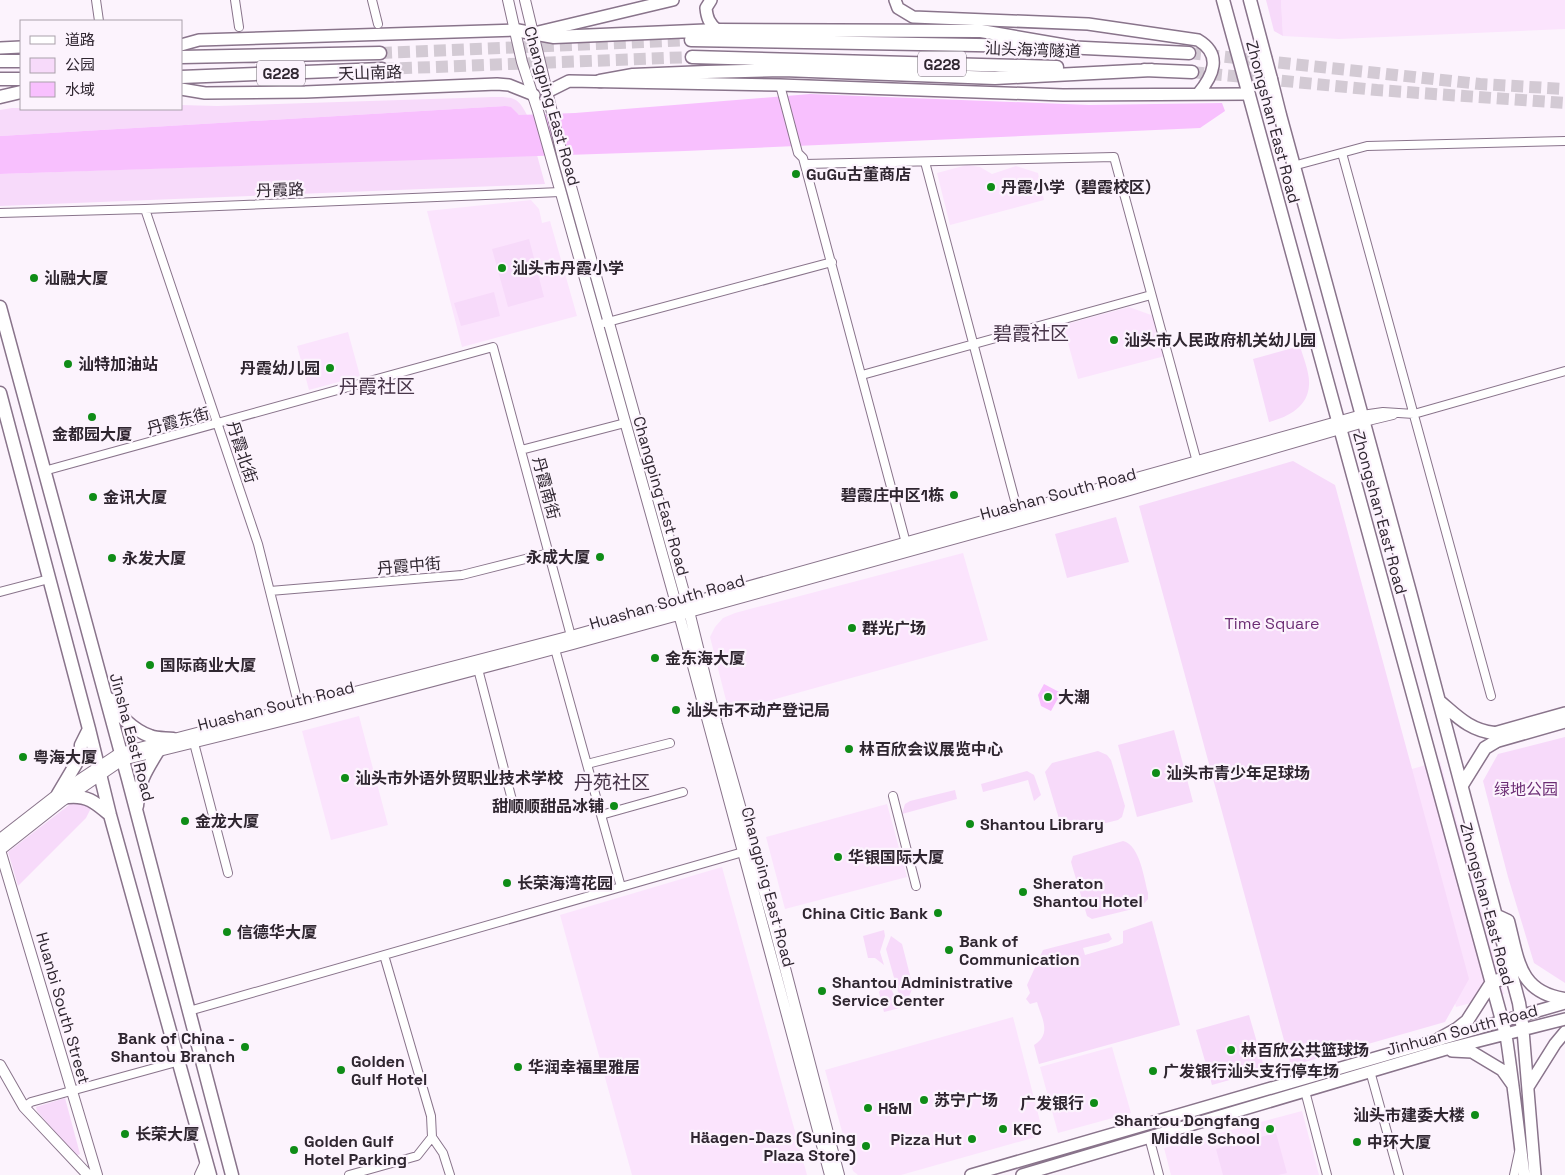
<svg xmlns="http://www.w3.org/2000/svg" width="1565" height="1175" font-family="'Space Grotesk','Noto Sans SC',sans-serif">
<rect width="100%" height="100%" fill="#fcf3fd"/>
<!-- built -->
<path fill="#fbe4fd" d="M1281 0H1565V29L1339 39 1283 36Z
M967 165 980 167 992 174 1016 166 1038 173 1044 200 950 225 937 173Z
M531 200 539 209 542 223 550 221 577 316 462 347 427 211Z
M1129 307 1154 316 1165 356 1078 379 1063 325Z
M348 332 360 376 309 390 297 346Z
M963 553 988 640 729 712 710 637 715 627 723 618 735 613Z
M359 716 388 825 331 840 302 731Z
M1440 761 1504 994 1456 1007 1391 775Z
M887 804 907 877 785 909 766 837Z
M722 867 807 1175H632L560 915Z
M1013 1017 1041 1125 1036 1137 901 1175H858L853 1171 825 1070Z
M1112 1047 1131 1113 1058 1133 1040 1067Z
M1302 1111 1319 1175H1171L1164 1148Z"/>
<!-- green -->
<path fill="#f7dafa" d="M1266 0H1281L1283 36 1274 31Z
M493 97C513 97 518 97 527 115H519L505 106 0 136V110L12 108 181 109V105L217 106Z
M537 155 545 184 0 206V174Z
M529 239 544 297 508 307 492 249Z
M494 292 500 316 461 326 454 303Z
M1300 346C1303 357 1310 373 1309 385 1308 407 1288 417 1269 422L1253 359Z
M1293 461 1335 485 1469 979 1445 1022 1291 1066 1139 506Z
M1116 517 1129 562 1067 578 1055 534Z
M1174 730 1193 802 1137 817 1118 745Z
M1565 737V983L1534 963 1508 877 1483 781 1498 754Z
M1098 751 1107 755 1111 760 1125 806 1122 817 1118 820 1069 832 1062 829 1045 772 1052 763Z
M1027 771 1034 775 1041 795 1034 801 1028 780 983 792 981 784Z
M955 790 957 799 902 814 905 804 910 801Z
M75 802 83 804 91 808 86 818 18 886 8 852 69 805Z
M1123 841C1140 845 1144 879 1148 893V899L1141 907 1092 919 1087 916 1071 862 1073 856Z
M1152 921 1180 1025 1039 1064 1034 1045C1052 1034 1042 1019 1037 1002L1030 1004 1026 999 1030 993 1027 985 1043 950 1109 933 1112 939 1108 942 1083 948 1085 955 1119 945 1123 943V931Z
M884 930 885 936 880 952 884 965 875 958H868L863 936Z
M891 936 902 944 913 987 907 1001 898 992 886 949Z
M887 978 893 993 904 1007 884 1012 879 992 886 983Z
M1249 1015 1265 1070 1212 1085 1196 1030Z
M65 1098 80 1154 76 1156 37 1111 36 1107Z
M1276 1133 1287 1173 1278 1175H1223L1216 1149Z"/>
<!-- water -->
<path fill="#f8c0fe" d="M810 94 1089 105 1222 103 1225 111 1200 128 685 151 0 174V136L505 106 511 107 519 115 575 113Z
M1044 684 1061 693 1051 711 1041 706 1038 695Z"/>
<g fill="none" stroke-linecap="round" stroke-linejoin="round">
<!-- trunk-tunnel -->
<path stroke="#d3cad4" stroke-width="12" stroke-dasharray="12 6" stroke-linecap="butt" d="M380 53 691 40
M1189 53 1480 84 1565 89
M382 69 692 57
M1192 72 1377 90 1565 103"/>
<defs>
<path id="minor" d="M96 0 99 21
M235 0 239 27
M372 0 378 24
M780 85 798 153 803 158 906 543
M1342 153 1491 696
M925 162 1018 512
M805 164 1114 157 1197 462
M1293 166 1367 146 1565 141
M145 209 258 544 299 707
M0 213 145 209 560 192
M604 323 832 262
M862 375 1151 295
M1362 415 1383 412 1414 414 1565 371
M1364 422 1393 415
M521 450 625 423
M44 471 493 347 571 636
M270 591 462 575 549 553
M0 592 49 579
M555 649 621 887
M478 669 512 800
M194 743 228 873
M587 764 670 743
M893 796 916 886
M601 815 683 792
M189 1011 743 852
M1370 1071 1399 1175
M1305 1091 1327 1175
M24 1107 31 1102 180 1061
M432 1137 443 1153 450 1175
M1149 1137 1159 1175
M349 1175 417 1156 432 1137 431 1116 384 955
M1514 1175 1519 1152"/>
<path id="tertiary" d="M508 0 522 62 538 111 679 614 830 1175
M525 0 563 158 687 603 717 725 774 926 839 1175
M0 839 58 794 120 753 571 636 1362 415
M0 850 62 801 122 760 301 716 573 644 1123 492 1364 422
M0 850 97 1175
M0 1065 24 1107 88 1175
M200 1175 206 1162"/>
<path id="secondary" d="M711 0 706 8C707 18 709 23 717 30
M895 0 898 8 913 17 1088 24 1198 40C1223 55 1213 76 1198 94
M534 33 673 0
M181 45 199 40 515 30
M0 48 21 47
M181 89 205 93 305 92 497 84 509 85 534 95
M547 92 569 81 780 85 1063 95 1249 94
M1494 733 1565 713
M1495 742 1565 722
M1523 1030 1535 1175
M1506 1035C1513 1081 1518 1128 1524 1175
M1452 1051 1472 1052 1502 1070 1512 1084
M1528 1087 1555 1044 1565 1032
M971 1175 1565 1003
M1022 1175 1443 1050 1565 1019"/>
<path id="primary" d="M1223 0 1506 1035
M1250 0 1271 79
M181 57 380 53
M0 61H21
M181 77 382 69
M0 79H21
M0 97 21 92
M1280 115 1410 592 1519 1003 1523 1030
M0 307 128 779 232 1175
M0 393 89 729 110 815 210 1175
M109 699C117 714 133 730 150 736 157 739 166 738 173 739
M1439 701C1457 716 1469 730 1494 733
M1462 785 1485 748 1495 742
M58 794 80 757 81 745 89 729
M68 797C88 795 96 803 110 815
M137 806C139 781 145 772 158 751
M1495 915 1508 921C1518 959 1518 992 1565 999
M1439 1039 1457 1029 1467 1021 1492 982 1512 976"/>
<path id="trunk" d="M515 30 554 37 717 30 981 31 1073 47
M691 40 1032 46
M1064 47 1189 53
M692 57 1057 67
M1144 70 1192 72
M600 81 633 75 706 72 783 70 995 78 1152 70"/>
</defs>
<!-- minor casing -->
<use href="#minor" stroke="#89748b" stroke-width="10"/>
<!-- tertiary casing -->
<use href="#tertiary" stroke="#89748b" stroke-width="12"/>
<!-- secondary casing -->
<use href="#secondary" stroke="#89748b" stroke-width="14"/>
<!-- primary casing -->
<use href="#primary" stroke="#89748b" stroke-width="15"/>
<!-- trunk casing -->
<use href="#trunk" stroke="#89748b" stroke-width="15"/>
<!-- minor -->
<use href="#minor" stroke="#fff" stroke-width="8"/>
<!-- tertiary -->
<use href="#tertiary" stroke="#fff" stroke-width="10"/>
<!-- secondary -->
<use href="#secondary" stroke="#fff" stroke-width="11"/>
<!-- primary -->
<use href="#primary" stroke="#fff" stroke-width="12"/>
<!-- trunk -->
<use href="#trunk" stroke="#fff" stroke-width="12"/>
<defs>
<path id="primary-bridge" d="M1271 79 1280 115"/>
</defs>
<!-- primary-bridge casing -->
<use href="#primary-bridge" stroke="#89748b" stroke-width="15" stroke-linecap="butt"/>
<!-- primary-bridge -->
<use href="#primary-bridge" stroke="#fff" stroke-width="12"/>
</g>
<!-- markers -->
<g fill="#0f8c17" stroke="#fcf3fd" stroke-width="2">
<circle cx="796" cy="174" r="5"/>
<circle cx="991" cy="187" r="5"/>
<circle cx="502" cy="268" r="5"/>
<circle cx="34" cy="278" r="5"/>
<circle cx="1114" cy="340" r="5"/>
<circle cx="68" cy="364" r="5"/>
<circle cx="330" cy="368" r="5"/>
<circle cx="92" cy="417" r="5"/>
<circle cx="954" cy="495" r="5"/>
<circle cx="93" cy="497" r="5"/>
<circle cx="600" cy="557" r="5"/>
<circle cx="112" cy="558" r="5"/>
<circle cx="852" cy="628" r="5"/>
<circle cx="655" cy="658" r="5"/>
<circle cx="150" cy="665" r="5"/>
<circle cx="1048" cy="697" r="5"/>
<circle cx="676" cy="710" r="5"/>
<circle cx="849" cy="749" r="5"/>
<circle cx="23" cy="757" r="5"/>
<circle cx="1156" cy="773" r="5"/>
<circle cx="345" cy="778" r="5"/>
<circle cx="614" cy="806" r="5"/>
<circle cx="185" cy="821" r="5"/>
<circle cx="970" cy="824" r="5"/>
<circle cx="838" cy="857" r="5"/>
<circle cx="507" cy="883" r="5"/>
<circle cx="1023" cy="892" r="5"/>
<circle cx="938" cy="913" r="5"/>
<circle cx="227" cy="932" r="5"/>
<circle cx="949" cy="950" r="5"/>
<circle cx="822" cy="991" r="5"/>
<circle cx="245" cy="1047" r="5"/>
<circle cx="1231" cy="1050" r="5"/>
<circle cx="518" cy="1067" r="5"/>
<circle cx="341" cy="1070" r="5"/>
<circle cx="1153" cy="1071" r="5"/>
<circle cx="924" cy="1100" r="5"/>
<circle cx="1094" cy="1103" r="5"/>
<circle cx="868" cy="1108" r="5"/>
<circle cx="1475" cy="1115" r="5"/>
<circle cx="1003" cy="1129" r="5"/>
<circle cx="1270" cy="1129" r="5"/>
<circle cx="125" cy="1134" r="5"/>
<circle cx="972" cy="1139" r="5"/>
<circle cx="1357" cy="1142" r="5"/>
<circle cx="866" cy="1146" r="5"/>
<circle cx="294" cy="1150" r="5"/>
</g>
<g text-anchor="middle" dominant-baseline="central" stroke-width="4.5" stroke-linejoin="round" paint-order="stroke">
<!-- shield labels -->
<g fill="#fcf3fd" stroke="#6c646e" stroke-width="1">
<rect x="918" y="51.5" width="48" height="25" rx="4"/>
<rect x="257" y="60.5" width="48" height="25" rx="4"/>
</g>
<g font-size="15" font-weight="bold" fill="#2f2630">
<text x="942" y="64">G228</text>
<text x="281" y="73">G228</text>
</g>
<!-- street labels -->
<g font-size="16" fill="#2f2630" stroke="#fcf3fd">
<text transform="translate(1033 50) rotate(2)">汕头海湾隧道</text>
<text transform="translate(370 73) rotate(-2)">天山南路</text>
<text transform="translate(552 106) rotate(74)">Changping East Road</text>
<text transform="translate(1273 122) rotate(75)">Zhongshan East Road</text>
<text transform="translate(280 190) rotate(-2)">丹霞路</text>
<text transform="translate(178 421) rotate(-15)">丹霞东街</text>
<text transform="translate(242 452) rotate(72)">丹霞北街</text>
<text transform="translate(546 488) rotate(75)">丹霞南街</text>
<text transform="translate(1058 494) rotate(-15)">Huashan South Road</text>
<text transform="translate(661 496) rotate(74)">Changping East Road</text>
<text transform="translate(1380 513) rotate(75)">Zhongshan East Road</text>
<text transform="translate(409 566) rotate(-5)">丹霞中街</text>
<text transform="translate(667 602) rotate(-16)">Huashan South Road</text>
<text transform="translate(276 706) rotate(-14)">Huashan South Road</text>
<text transform="translate(132 737) rotate(75)">Jinsha East Road</text>
<text transform="translate(768 887) rotate(75)">Changping East Road</text>
<text transform="translate(1487 904) rotate(75)">Zhongshan East Road</text>
<text transform="translate(63 1008) rotate(74)">Huanbi South Street</text>
<text transform="translate(1462 1030) rotate(-15)">Jinhuan South Road</text>
</g>
<!-- poi labels -->
<g font-size="16" font-weight="bold" fill="#2f2630" stroke="#fcf3fd" text-anchor="start">
<text x="806" y="174">GuGu古董商店</text>
<text x="1001" y="187">丹霞小学（碧霞校区）</text>
<text x="512" y="268">汕头市丹霞小学</text>
<text x="44" y="278">汕融大厦</text>
<text x="1124" y="340">汕头市人民政府机关幼儿园</text>
<text x="78" y="364">汕特加油站</text>
<text x="320" y="368" text-anchor="end">丹霞幼儿园</text>
<text x="92" y="434" text-anchor="middle">金都园大厦</text>
<text x="944" y="495" text-anchor="end">碧霞庄中区1栋</text>
<text x="103" y="497">金讯大厦</text>
<text x="590" y="557" text-anchor="end">永成大厦</text>
<text x="122" y="558">永发大厦</text>
<text x="862" y="628">群光广场</text>
<text x="665" y="658">金东海大厦</text>
<text x="160" y="665">国际商业大厦</text>
<text x="1058" y="697">大潮</text>
<text x="686" y="710">汕头市不动产登记局</text>
<text x="859" y="749">林百欣会议展览中心</text>
<text x="33" y="757">粤海大厦</text>
<text x="1166" y="773">汕头市青少年足球场</text>
<text x="355" y="778">汕头市外语外贸职业技术学校</text>
<text x="604" y="806" text-anchor="end">甜顺顺甜品冰铺</text>
<text x="195" y="821">金龙大厦</text>
<text x="980" y="824">Shantou Library</text>
<text x="848" y="857">华银国际大厦</text>
<text x="517" y="883">长荣海湾花园</text>
<text x="1033" y="883">Sheraton<tspan x="1033" dy="18">Shantou Hotel</tspan></text>
<text x="928" y="913" text-anchor="end">China Citic Bank</text>
<text x="237" y="932">信德华大厦</text>
<text x="959" y="941">Bank of<tspan x="959" dy="18">Communication</tspan></text>
<text x="832" y="982">Shantou Administrative<tspan x="832" dy="18">Service Center</tspan></text>
<text x="235" y="1038" text-anchor="end">Bank of China -<tspan x="235" dy="18">Shantou Branch</tspan></text>
<text x="1241" y="1050">林百欣公共篮球场</text>
<text x="351" y="1061">Golden<tspan x="351" dy="18">Gulf Hotel</tspan></text>
<text x="528" y="1067">华润幸福里雅居</text>
<text x="1163" y="1071">广发银行汕头支行停车场</text>
<text x="934" y="1100">苏宁广场</text>
<text x="1084" y="1103" text-anchor="end">广发银行</text>
<text x="878" y="1108">H&amp;M</text>
<text x="1465" y="1115" text-anchor="end">汕头市建委大楼</text>
<text x="1260" y="1120" text-anchor="end">Shantou Dongfang<tspan x="1260" dy="18">Middle School</tspan></text>
<text x="1013" y="1129">KFC</text>
<text x="135" y="1134">长荣大厦</text>
<text x="856" y="1137" text-anchor="end">Häagen-Dazs (Suning<tspan x="856" dy="18">Plaza Store)</tspan></text>
<text x="962" y="1139" text-anchor="end">Pizza Hut</text>
<text x="304" y="1141">Golden Gulf<tspan x="304" dy="18">Hotel Parking</tspan></text>
<text x="1367" y="1142">中环大厦</text>
</g>
<!-- park labels -->
<g font-size="16" fill="#6c2d74" stroke="#fcf3fd">
<text x="1272" y="623">Time Square</text>
<text x="1526" y="789">绿地公园</text>
</g>
<!-- quarter labels -->
<g font-size="19" fill="#48364a" stroke="#fcf3fd">
<text x="1031" y="333">碧霞社区</text>
<text x="377" y="386">丹霞社区</text>
<text x="612" y="782">丹苑社区</text>
</g>
</g>
<!-- legend -->
<rect x="20" y="20" width="162" height="90" fill="#fcf3fd" stroke="#aaa1ab"/>
<rect x="30" y="36" width="25" height="8" fill="#ffffff" stroke="#aaa1ab"/>
<text x="65" y="45" font-size="15" fill="#2f2630">道路</text>
<rect x="30" y="58" width="25" height="15" fill="#f7dafa" stroke="#aaa1ab"/>
<text x="65" y="70" font-size="15" fill="#2f2630">公园</text>
<rect x="30" y="82" width="25" height="15" fill="#f8c0fe" stroke="#aaa1ab"/>
<text x="65" y="95" font-size="15" fill="#2f2630">水域</text>
</svg>
